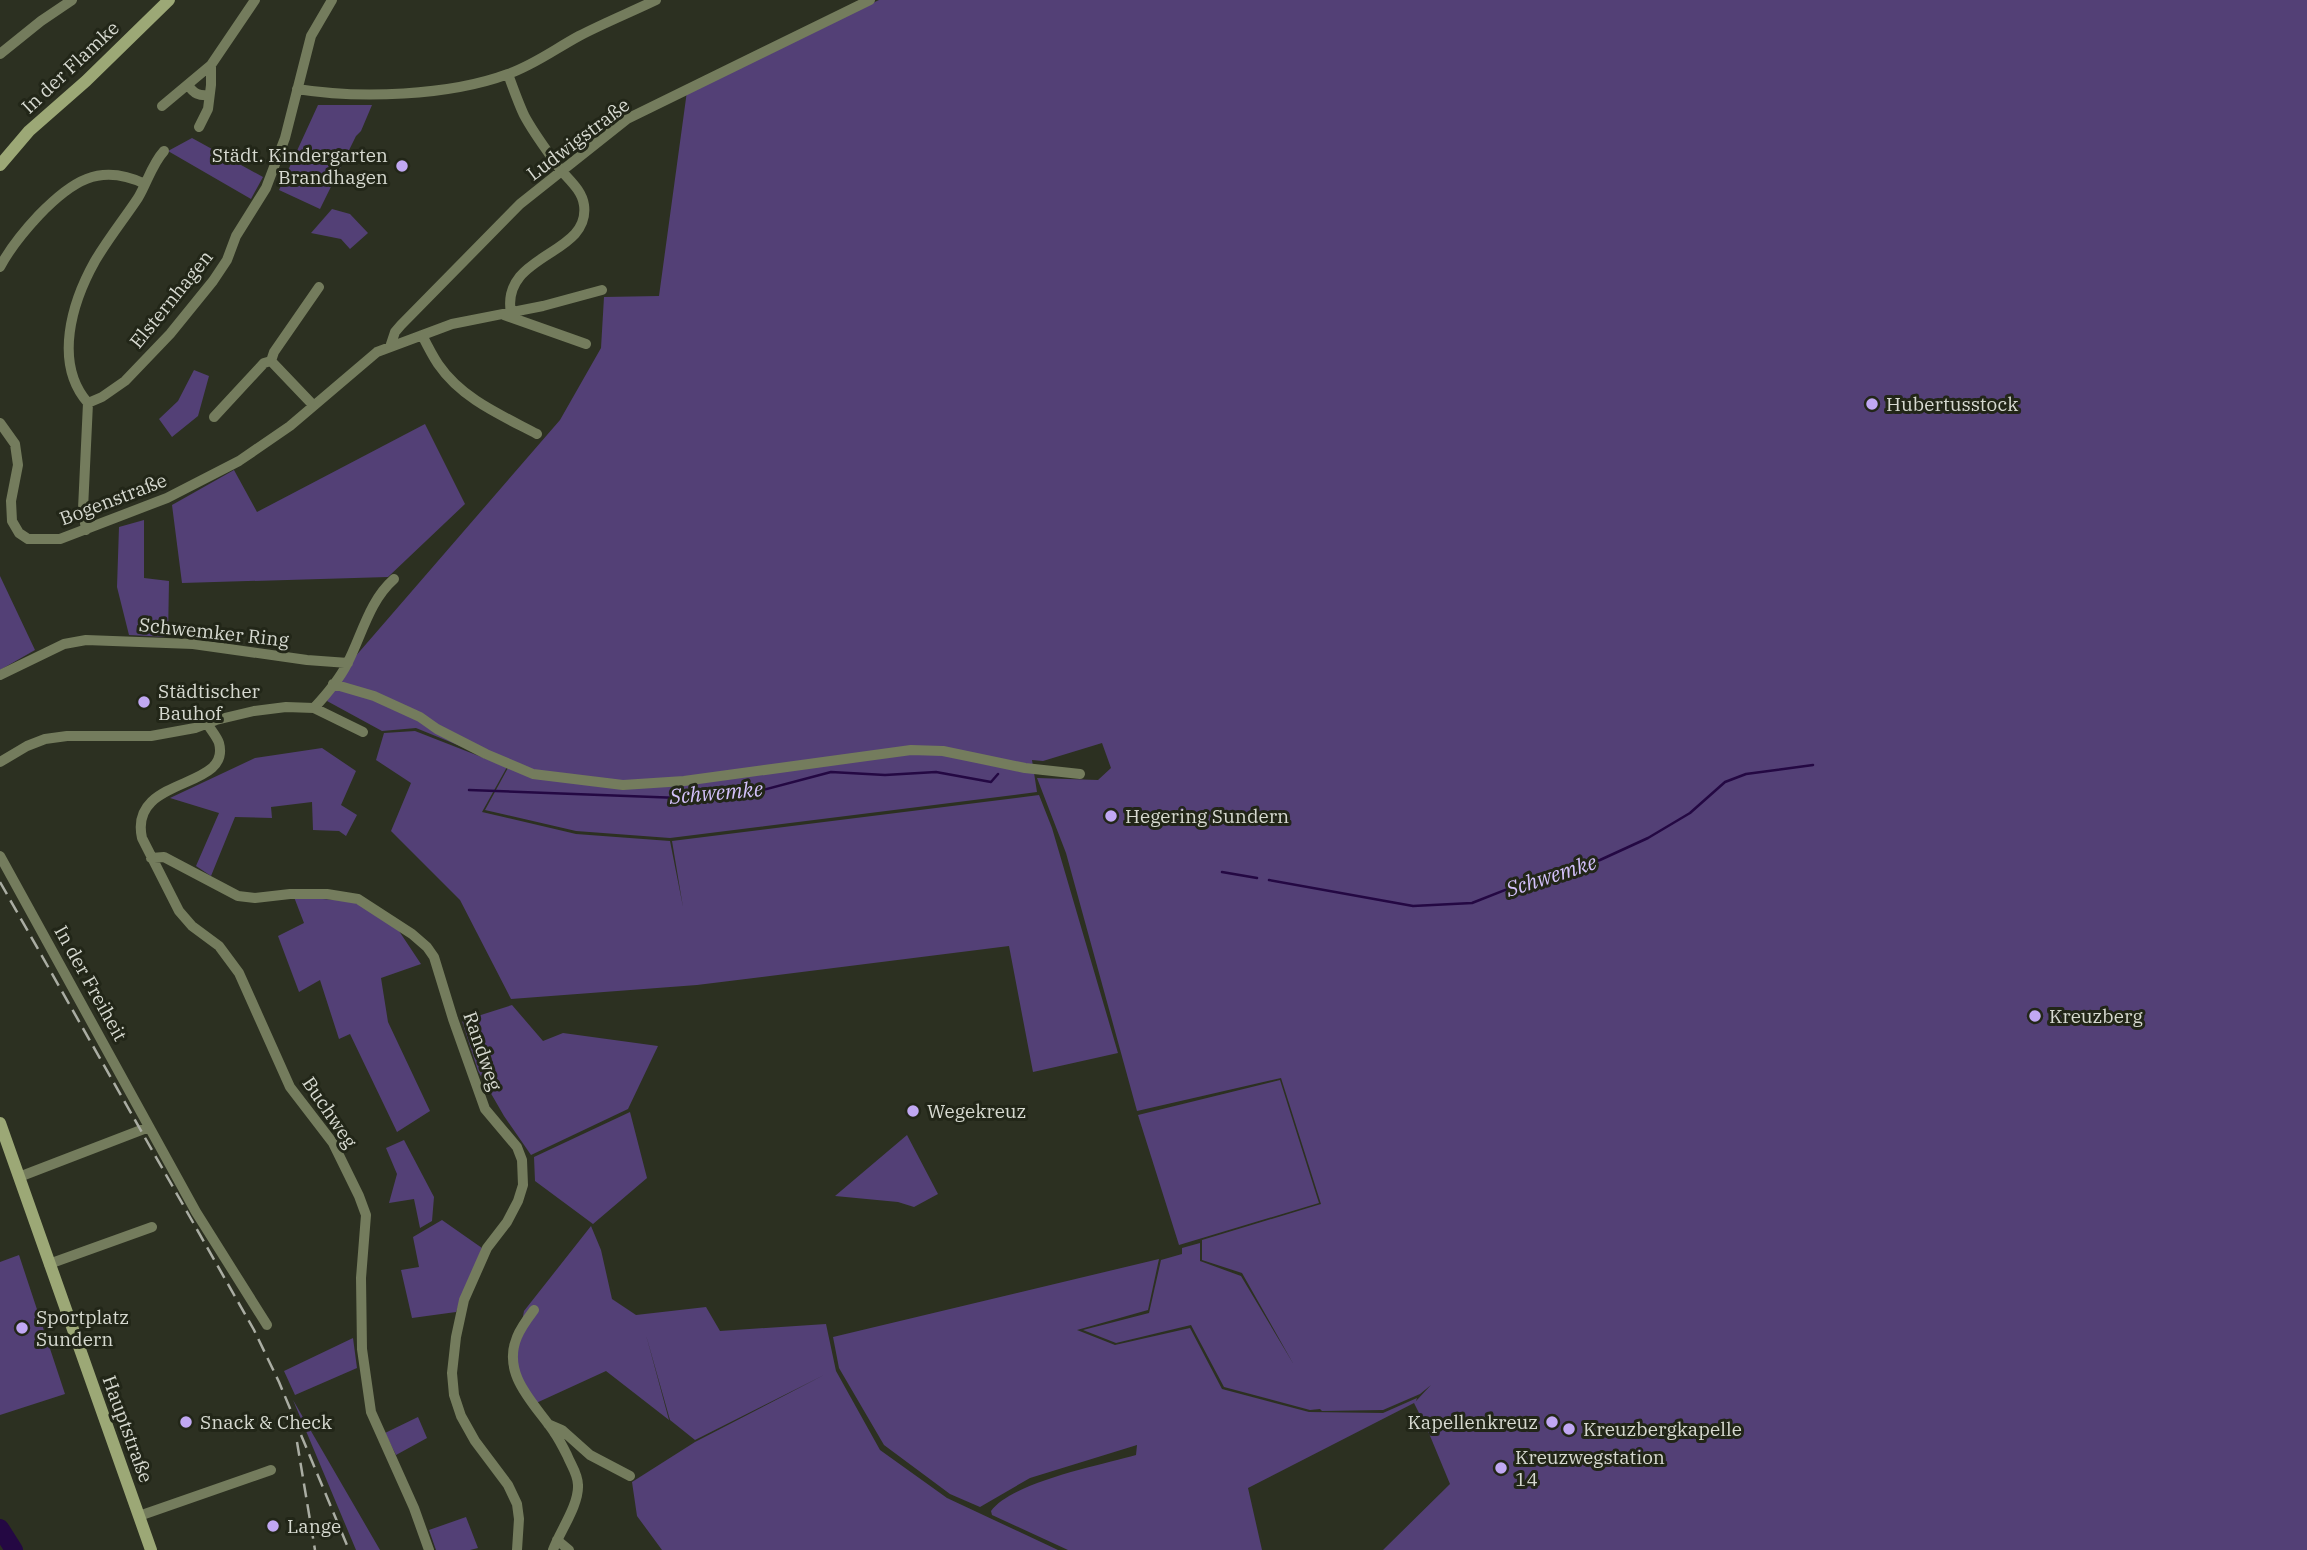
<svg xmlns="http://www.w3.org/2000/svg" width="2307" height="1550" font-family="'IBM Plex Serif',serif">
<rect width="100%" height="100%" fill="#2c3021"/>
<!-- green -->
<path fill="#534076" d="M879 0H2307V1550H1383L1450 1484 1428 1431 1414 1403 1248 1488 1262 1550H1068L992 1515 991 1511C1012 1482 1101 1465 1136 1455L1137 1445 1030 1478 980 1507 950 1494 884 1445 839 1368 833 1337 1159 1259 1148 1310 1077 1330 1115 1345 1190 1328 1222 1389 1309 1412 1383 1413 1417 1398 1416 1401 1431 1385 1420 1394 1383 1410 1322 1411 1320 1409 1310 1410 1224 1387 1191 1325 1116 1343 1083 1330 1149 1313 1161 1260 1182 1254V1248L1200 1243V1261L1241 1276 1294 1365 1242 1273 1202 1260V1240L1321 1204 1281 1078 1137 1111 1066 853 1037 778 1098 780 1111 768 1102 743 1043 761 1032 760 1037 792 670 838 576 831 485 810 509 766 416 728 382 731 327 701 341 673 560 420 601 348 604 297 659 296 687 91Z
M318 105H372L361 131 356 136 320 209 279 190Z
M192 138 263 177 251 199 168 151Z
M332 209 350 214 368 233 350 249 341 239 311 233Z
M194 370 209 376 198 416 172 437 159 419 178 401Z
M425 424 465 504 388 577 182 583 172 505 234 470 257 512Z
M144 520V578L169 581 168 637 129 635 117 587 119 527Z
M0 576 35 650 0 670Z
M415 731 507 767 482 812 576 834 670 841 683 907 672 841 1039 795 1052 828 1118 1053 1033 1072 1009 946 697 985 511 999 460 900 391 831 411 783 376 760 384 733Z
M322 748 356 771 341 805 357 815 346 836 339 831 313 830 312 802 271 807 272 818 235 817 211 876 196 866 219 813 170 798 255 758Z
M294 897 351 901 391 919 421 964 381 978 388 1022 430 1111 397 1132 350 1034 339 1039 320 980 299 992 278 936 304 923Z
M512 1005 543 1041 563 1033 658 1046 628 1109 531 1155 504 1116 478 1071 462 1021Z
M1280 1080 1319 1203 1179 1245 1138 1115Z
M630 1112 647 1178 593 1224 535 1181 534 1157Z
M907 1135 938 1194 914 1207 898 1202 835 1196Z
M404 1140 434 1197 432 1221 420 1228 414 1199 389 1203 397 1174 386 1148Z
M442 1220 482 1248 456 1312 412 1318 401 1270 419 1267 413 1237Z
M591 1226 601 1250 612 1299 636 1315 706 1307 720 1331 826 1324 836 1371 880 1450 947 1498 1058 1550H662L637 1516 632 1482 695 1442 824 1375 695 1440 670 1420 646 1335 669 1420 606 1371 534 1404 518 1375 516 1353 524 1311Z
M19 1255 65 1394 0 1415V1262Z
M353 1338 357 1368 295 1395 284 1371Z
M293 1400 380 1550H356Z
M418 1417 427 1438 396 1455 385 1433Z
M466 1517 478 1548 470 1550H436L429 1530Z"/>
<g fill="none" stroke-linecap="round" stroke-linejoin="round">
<!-- stream -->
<path stroke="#240843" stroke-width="2.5" d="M469 790 680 798 748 794 831 772 885 775 936 772 991 782 998 774
M1222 872 1257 878
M1269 880 1413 906 1472 903 1538 877 1600 860 1648 838 1690 813 1725 782 1746 774 1813 765"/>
<!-- river -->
<path stroke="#240843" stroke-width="18" d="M0 1528 14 1550"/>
<!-- street -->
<path stroke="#747c5d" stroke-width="10" d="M0 54 41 21 72 0
M508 74C513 88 518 102 524 115 534 134 548 152 560 169 569 180 582 190 584 205 591 256 500 253 511 313
M188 85C194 94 199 96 209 95
M297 89C359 99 449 96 508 74 534 65 555 49 579 36 604 23 631 12 656 0
M162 106 211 65
M199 127 208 109 211 85V65L255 0
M0 267C10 248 24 231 39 215 71 182 99 162 145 184
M504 315 586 344
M422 335C427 345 432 355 438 364 462 399 501 415 537 434
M390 347 395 332 401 325 520 204 627 119 870 0
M271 361 313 405
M88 403C53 363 72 302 95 261 108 239 124 219 138 198 147 183 152 164 164 151
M214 417 264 363 271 361 274 352 319 287
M0 423 15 444 18 465 11 501 12 521 19 533 28 539H60L167 498 239 461 290 426 377 352 452 324 543 306 602 290
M86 530 83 509 88 403 102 397 125 381 170 334 213 281 227 260 236 236 266 188 285 138 311 36 332 0
M0 675 64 644 86 640 193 644 307 660 348 663
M333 684 374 696 420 717 437 729 486 754 533 774 623 785 684 781 911 750 943 751 1025 768 1080 774
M314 708C326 695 339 680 347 664 362 635 369 601 394 579
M208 725C211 730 217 737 219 743 232 791 128 775 142 838L179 911 192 926 219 946 239 973 290 1087 333 1143 359 1196 366 1215 361 1278 362 1349 371 1412 414 1508 429 1550
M0 762 27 746 45 739 67 736H151L195 728 216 720 254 711 286 707 314 708 363 732
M0 856 196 1212 267 1325
M151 858 164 857 238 896 255 898 290 894H327L358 899 412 934 427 947 434 957 453 1019 485 1109 517 1147 522 1160 523 1185 518 1201 507 1222 487 1248 464 1300 456 1337 452 1373 454 1395 461 1416 475 1441 508 1485 517 1504 519 1519 517 1550
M19 1177 149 1127
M49 1264 152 1227
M534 1310C528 1318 521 1327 517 1337 501 1375 535 1404 554 1432 559 1439 563 1447 567 1455 571 1465 578 1474 578 1485 579 1505 560 1531 553 1550
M548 1424 562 1430 590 1455 630 1476
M139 1516 271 1470
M557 1540 569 1550"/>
<!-- secondary -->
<path stroke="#9ca876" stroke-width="12" d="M0 165 29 131 86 81 169 0
M0 1123 151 1550"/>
<!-- rail -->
<path stroke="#aaada3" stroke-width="2.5" stroke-dasharray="14 7" stroke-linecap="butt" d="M0 882 254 1330 279 1382 349 1550
M297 1442 315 1550"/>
</g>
<!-- markers -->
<g fill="#c1a8f3" stroke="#222618" stroke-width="2.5">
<circle cx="402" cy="166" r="7"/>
<circle cx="1872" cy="404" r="7"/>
<circle cx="144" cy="702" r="7"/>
<circle cx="1111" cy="816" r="7"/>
<circle cx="2035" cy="1016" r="7"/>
<circle cx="913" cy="1111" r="7"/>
<circle cx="22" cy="1328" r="7"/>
<circle cx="186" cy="1422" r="7"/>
<circle cx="1552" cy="1422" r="7"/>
<circle cx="1569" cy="1429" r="7"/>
<circle cx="1501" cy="1468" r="7"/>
<circle cx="273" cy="1526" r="7"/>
</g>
<g text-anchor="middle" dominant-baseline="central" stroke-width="6" stroke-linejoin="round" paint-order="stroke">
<!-- street labels -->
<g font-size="19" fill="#d7dad1" stroke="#222618">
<text transform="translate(70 67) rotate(-43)">In der Flamke</text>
<text transform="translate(578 139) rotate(-37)">Ludwigstraße</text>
<text transform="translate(171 299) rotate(-51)">Elsternhagen</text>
<text transform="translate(113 499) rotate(-21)">Bogenstraße</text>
<text transform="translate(214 632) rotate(6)">Schwemker Ring</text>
<text transform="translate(91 983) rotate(61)">In der Freiheit</text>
<text transform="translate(483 1051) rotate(71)">Randweg</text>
<text transform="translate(330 1112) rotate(56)">Buchweg</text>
<text transform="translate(128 1429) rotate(70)">Hauptstraße</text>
</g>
<!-- poi labels -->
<g font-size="19" fill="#d7dad1" stroke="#222618" text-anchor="start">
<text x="388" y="155" text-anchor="end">Städt. Kindergarten<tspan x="388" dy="22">Brandhagen</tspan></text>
<text x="1886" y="404">Hubertusstock</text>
<text x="158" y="691">Städtischer<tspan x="158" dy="22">Bauhof</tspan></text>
<text x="1125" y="816">Hegering Sundern</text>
<text x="2049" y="1016">Kreuzberg</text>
<text x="927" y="1111">Wegekreuz</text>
<text x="36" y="1317">Sportplatz<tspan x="36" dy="22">Sundern</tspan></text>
<text x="200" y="1422">Snack &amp; Check</text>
<text x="1538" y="1422" text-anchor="end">Kapellenkreuz</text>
<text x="1583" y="1429">Kreuzbergkapelle</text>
<text x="1515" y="1457">Kreuzwegstation<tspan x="1515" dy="22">14</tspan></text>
<text x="287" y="1526">Lange</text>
</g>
<!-- water labels -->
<g font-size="21" font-style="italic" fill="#d3c1fa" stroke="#222618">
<text transform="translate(716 792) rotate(-5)">Schwemke</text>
<text transform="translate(1551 875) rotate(-18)">Schwemke</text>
</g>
</g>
</svg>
